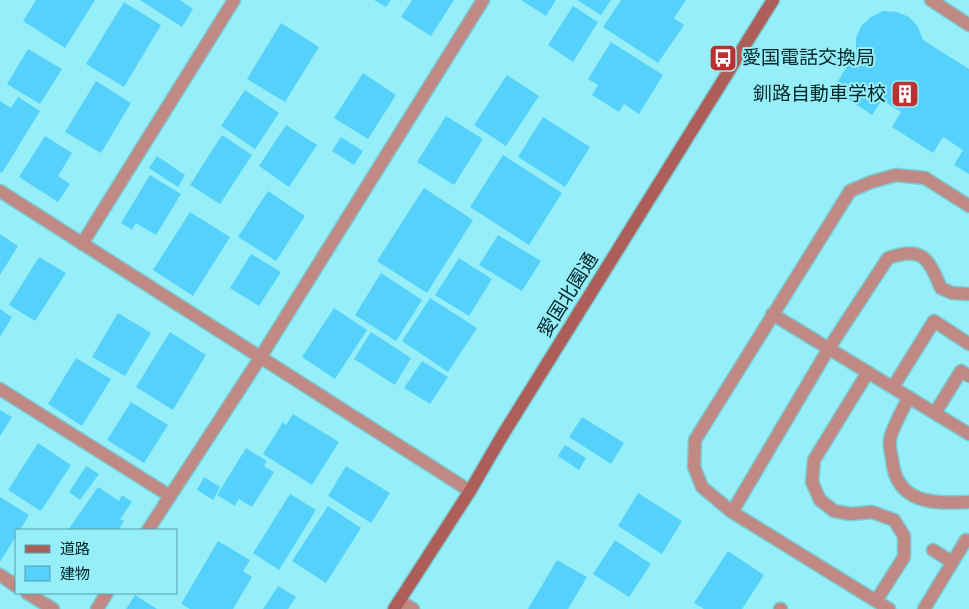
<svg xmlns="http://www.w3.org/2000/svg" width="969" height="609" font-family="Signika,'Noto Sans JP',sans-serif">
<rect width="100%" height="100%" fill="#96eff8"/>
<!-- building -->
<path fill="#55d1fc" d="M36 0H95L65 48 23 21Z
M140 0H180L193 9 182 27Z
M374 0H391L386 7Z
M412 0H454L431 36 401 17Z
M521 0H556L546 16Z
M577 0H611L601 15Z
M621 0H686L674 18 684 25 658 63 603 27Z
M124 2 161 25 124 87 86 64Z
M573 6 598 22 573 62 548 45Z
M883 11 897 12 909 17 918 27 923 40 969 69V174L954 165 963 150 943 137 933 153 892 127 901 112 882 100 872 115 833 89 856 52V38L861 26 871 17Z
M281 23 319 47 285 102 247 79Z
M611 42 663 75 639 114 624 104 619 112 592 95 598 85 588 79Z
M28 49 62 69 40 104 7 84Z
M363 73 396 95 368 139 334 118Z
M507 75 539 96 506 146 474 125Z
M96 81 131 103 101 153 65 132Z
M245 90 279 113 255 149 221 126Z
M18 97 40 111 2 173 0 172V101L11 108Z
M446 116 483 139 454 185 417 162Z
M543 117 590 147 565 187 518 157Z
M286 125 317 145 289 187 259 166Z
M222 135 252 155 220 204 190 185Z
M45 136 72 153 58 176 70 184 58 202 19 177Z
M341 137 363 151 354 165 332 151Z
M503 155 562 193 529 245 470 207Z
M157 156 185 175 178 187 149 168Z
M150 175 181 194 156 235 136 223 132 230 121 223Z
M424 188 473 220 427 293 377 261Z
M268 191 305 216 276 261 238 237Z
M190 212 230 237 193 296 153 270Z
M0 234 18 246 0 275Z
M498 235 541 261 522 291 479 265Z
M251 254 281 272 259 306 230 288Z
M39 257 66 273 35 321 9 305Z
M459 258 492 279 469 316 435 295Z
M381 273 422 300 396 341 355 315Z
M430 298 477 328 448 372 402 341Z
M334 308 367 330 335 379 302 357Z
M0 309 12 317 0 337Z
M118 313 151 333 125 376 92 357Z
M170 332 206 355 173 410 136 387Z
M371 332 411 358 395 385 354 359Z
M76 358 111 379 82 426 48 404Z
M422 361 448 377 430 404 404 388Z
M131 402 168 425 144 463 107 440Z
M0 410 12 417 0 436Z
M293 414 339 442 312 485 263 454 283 422 286 425Z
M582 417 624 443 611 464 569 437Z
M38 443 71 465 41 511 8 490Z
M565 445 586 458 579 470 558 456Z
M246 448 267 461 264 466 274 472 252 507 239 499 235 506 217 495Z
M86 466 99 474 80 500 69 492Z
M346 466 390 493 371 523 328 496Z
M204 477 220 487 213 500 197 490Z
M98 487 119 501 122 495 132 502 120 519 124 521 118 530H68Z
M638 493 682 521 662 554 618 526Z
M290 494 316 510 279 570 253 553Z
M0 497 29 515 20 530H16V536L0 562Z
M328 506 361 528 326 583 292 561Z
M615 540 651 564 629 597 593 574Z
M218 541 250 560 243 571 252 577 233 609H190L181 604Z
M728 551 764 575 742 609H704L694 603Z
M557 560 587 577 568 609H528Z
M278 586 296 597 288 609H263Z
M135 595 157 609H126Z"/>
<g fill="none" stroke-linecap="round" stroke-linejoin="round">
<defs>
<path id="lane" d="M772 314 969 434
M868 372 814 460 812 482 820 500 834 511 851 514 872 512 894 520 904 536V557L876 601
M893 387 934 321 969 344
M909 397C904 407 891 430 890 440 889 446 891 453 892 459 896 504 934 504 969 502
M935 413 961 371 969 376
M732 512 829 348 888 258C923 246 928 258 941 288L952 293 969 294
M933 550 952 562
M780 609H781
M889 609 732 512 702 487 694 467 695 440 850 191 871 182 896 175 925 178 969 206
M924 609 966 540"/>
<path id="street" d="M931 0 969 25
M0 191 470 491
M82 244 234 0
M0 389 170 496
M148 530 260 358 483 0
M0 575 16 586
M27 593 53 609
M399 601 413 609
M97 609 107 593"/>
<path id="secondary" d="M394 609 470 491 502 436 773 0"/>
</defs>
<!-- lane casing -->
<use href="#lane" stroke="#7bcbd3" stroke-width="15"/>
<!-- street casing -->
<use href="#street" stroke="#7bcbd3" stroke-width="15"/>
<!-- secondary casing -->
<use href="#secondary" stroke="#7bcbd3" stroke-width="15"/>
<!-- lane -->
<use href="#lane" stroke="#c18984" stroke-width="12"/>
<!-- street -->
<use href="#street" stroke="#c18984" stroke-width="12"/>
<!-- secondary -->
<use href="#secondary" stroke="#ae5e59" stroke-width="12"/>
</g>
<!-- icons -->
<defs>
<symbol id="bus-square" viewBox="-11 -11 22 22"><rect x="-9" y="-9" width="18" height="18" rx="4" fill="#be2f32" stroke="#96eff8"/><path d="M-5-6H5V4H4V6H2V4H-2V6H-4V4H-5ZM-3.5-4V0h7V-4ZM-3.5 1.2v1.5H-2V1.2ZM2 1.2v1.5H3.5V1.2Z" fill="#fff"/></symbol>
<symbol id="building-square" viewBox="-11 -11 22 22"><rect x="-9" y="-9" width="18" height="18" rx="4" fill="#be2f32" stroke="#96eff8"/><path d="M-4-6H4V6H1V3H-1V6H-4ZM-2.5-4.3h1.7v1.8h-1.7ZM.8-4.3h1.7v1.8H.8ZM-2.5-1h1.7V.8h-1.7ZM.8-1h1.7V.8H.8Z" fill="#fff"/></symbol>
</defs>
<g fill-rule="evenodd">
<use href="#bus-square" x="707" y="42" width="32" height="32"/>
<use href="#building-square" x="889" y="78" width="32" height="32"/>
</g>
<g text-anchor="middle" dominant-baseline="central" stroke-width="4" stroke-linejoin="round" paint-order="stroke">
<!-- poi labels -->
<g font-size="19" fill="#002529" stroke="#96eff8" text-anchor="start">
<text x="742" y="58">愛国電話交換局</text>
<text x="886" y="94" text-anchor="end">釧路自動車学校</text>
</g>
<!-- street labels -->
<g font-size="19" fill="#002529" stroke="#96eff8">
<text transform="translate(568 295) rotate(-58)">愛国北園通</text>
</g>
</g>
<!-- legend -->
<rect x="15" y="529" width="162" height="65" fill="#96eff8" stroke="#5a9ea5"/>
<rect x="25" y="545" width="25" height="8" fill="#ae5e59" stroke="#5a9ea5"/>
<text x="60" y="554" font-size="15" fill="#002529">道路</text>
<rect x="25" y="566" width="25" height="15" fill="#55d1fc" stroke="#5a9ea5"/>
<text x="60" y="579" font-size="15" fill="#002529">建物</text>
</svg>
